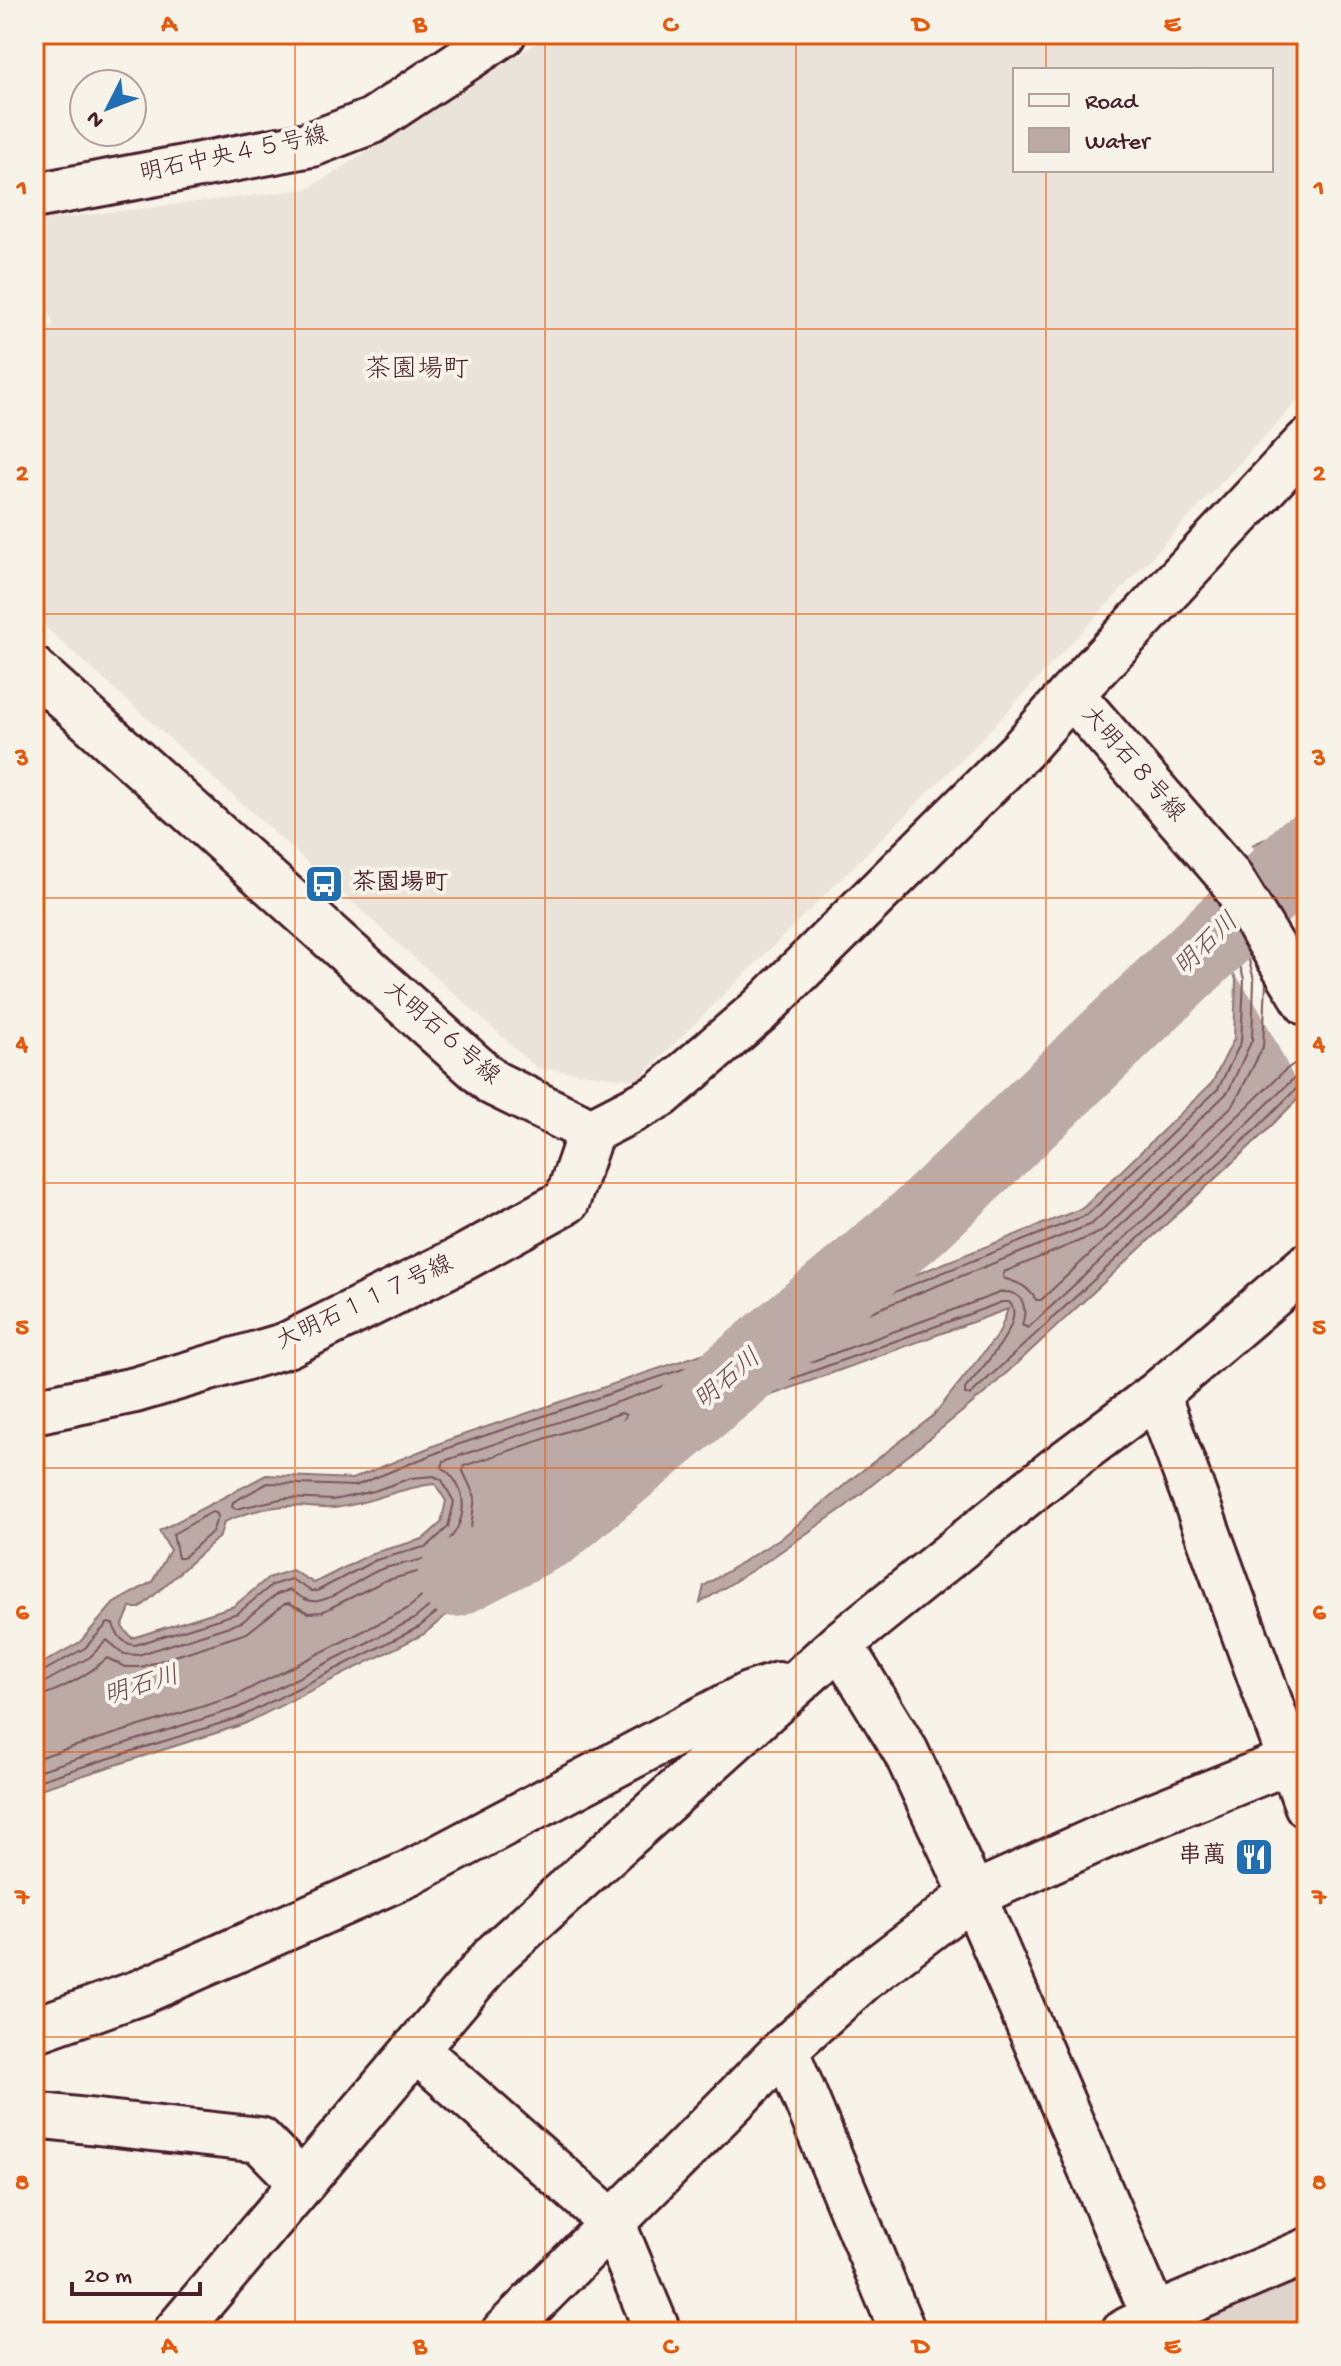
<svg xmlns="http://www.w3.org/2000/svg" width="1341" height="2366" font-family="'Gochi Hand','Klee One',sans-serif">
<rect width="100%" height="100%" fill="#f7f3e8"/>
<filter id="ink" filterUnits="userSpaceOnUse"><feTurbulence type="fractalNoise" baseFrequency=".0125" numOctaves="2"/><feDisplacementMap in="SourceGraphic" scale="16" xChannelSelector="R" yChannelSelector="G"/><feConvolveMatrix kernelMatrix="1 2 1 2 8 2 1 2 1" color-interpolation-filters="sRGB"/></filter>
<g filter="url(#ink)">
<!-- built -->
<path fill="#eae3da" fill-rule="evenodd" d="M551 34H1307V391L973 748 638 1080 537 1068 34 617V333L54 327 34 272V221L308 189ZM1015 70H1271V170H1015Z"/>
<!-- green -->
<path fill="#ded4cc" stroke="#947a7c" stroke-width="2" d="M1307 2272V2332H1178L1175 2326Z"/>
<!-- water -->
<path fill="#bcaaa7" stroke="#8e7275" stroke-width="2" fill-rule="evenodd" d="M1285 830 1307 853V1090L1262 1135 985 1393 846 1506 770 1559 700 1603 704 1586 784 1536 854 1477 933 1416 999 1333 1008 1309 766 1397 659 1422 640 1454 424 1634 244 1724 34 1791V1668L80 1642 114 1603 152 1582 170 1550 159 1531 266 1475 352 1479 448 1440 796 1322 1083 1208 1212 1083 1234 1039 1236 980 1215 910 1221 859ZM435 1484 446 1501 441 1523 423 1539 373 1553 314 1583 292 1570 268 1578 234 1606 132 1638 122 1627 130 1608H140L220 1536 224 1522C243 1514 269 1506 290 1506 304 1506 319 1509 333 1508 368 1505 399 1487 435 1484Z"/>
<!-- pier -->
<path fill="#f7f3e8" d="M1249 842 1307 921V1095L1304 1098 1258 1007 1227 963 1211 911 1207 882 1219 856Z"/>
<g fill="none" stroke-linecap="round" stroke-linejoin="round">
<!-- shore -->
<path stroke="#78575d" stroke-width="2" d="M1266 982 1263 1047 1234 1104 1101 1232 1004 1272 1003 1278C1018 1283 1027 1285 1036 1300H1041L1241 1113 1284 1071 1294 1064 1307 1063
M212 1512 216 1513 218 1516 212 1532 183 1558H178L173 1534Z
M34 1674 40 1673 85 1648 108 1623 113 1624C116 1634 124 1645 135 1645L238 1613 272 1585 291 1579 311 1591H317L376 1560 428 1546 448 1527 454 1502 442 1480 434 1476 411 1478 374 1491 333 1500 285 1498 236 1509 232 1507 233 1502 268 1483 355 1486 451 1447 799 1330 1087 1215 1218 1089 1241 1042 1244 979 1225 915
M34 1684 45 1682 90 1657 107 1640 124 1654 138 1655 242 1622 277 1594 290 1590C298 1595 307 1603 318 1601 338 1597 360 1578 379 1570 396 1563 418 1564 433 1554 466 1533 475 1492 442 1467L444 1461 803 1339 1092 1224 1228 1092 1252 1040 1254 980 1246 949
M34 1696C55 1695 92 1672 107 1658L125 1667H141L247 1633 284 1604 289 1603 309 1613 322 1612 384 1581 432 1568 442 1562 464 1542 471 1528 475 1497 463 1471 464 1466 621 1413 626 1415 616 1435 407 1609 233 1697 34 1759
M34 1772 238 1708 414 1619 625 1443 643 1412 653 1405 761 1380 1002 1292C1023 1291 1028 1307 1022 1325L1028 1328 1249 1122 1292 1080 1298 1076 1307 1075
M34 1782 241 1717 419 1627 633 1450 652 1418 656 1414 764 1389 1002 1302H1009C1029 1320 977 1373 965 1389V1394L970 1395 1256 1129 1298 1087 1307 1085"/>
<!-- river -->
<path stroke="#bcaaa7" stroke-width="76" d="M455 1579 552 1529 919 1222 1307 851"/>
<defs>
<path id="street" d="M1157 1394 1307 1805
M34 1411 135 1390 287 1345 465 1257 567 1201 591 1131
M840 1644 906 1752 973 1895 1161 2332
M34 2030 141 1992 408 1874 748 1695 778 1685
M415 2049 612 2222 658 2332
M785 2049 903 2332
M34 2115 260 2140 302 2183
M176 2332 496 1954 840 1644 1057 1469 1157 1394 1307 1266
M1124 2332 1155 2316 1307 2251"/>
<path id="secondary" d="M34 196 312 144 372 121 503 34
M34 670 493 1083 591 1131 661 1095 760 1010 1022 750 1071 694 1307 442
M1071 694 1229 876 1307 1003
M504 2332 785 2049 863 1979 973 1895 1125 1827 1307 1754"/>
</defs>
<!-- street casing -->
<use href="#street" stroke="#4a1f2b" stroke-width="50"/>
<!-- secondary casing -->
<use href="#secondary" stroke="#4a1f2b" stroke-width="50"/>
<!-- street -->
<use href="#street" stroke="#f7f3e8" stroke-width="44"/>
<!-- secondary -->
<use href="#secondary" stroke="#f7f3e8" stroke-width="44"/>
</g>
</g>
<!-- grid -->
<path fill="none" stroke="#e8590c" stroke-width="2" stroke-opacity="0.55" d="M295 34V2332M545 34V2332M796 34V2332M1046 34V70M1046 170V2332M34 329H1307M34 614H1307M34 898H1307M34 1183H1307M34 1468H1307M34 1752H1307M34 2037H1307"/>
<!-- icons -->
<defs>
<symbol id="bus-square" viewBox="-11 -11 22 22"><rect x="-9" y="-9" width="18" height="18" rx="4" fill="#1f6fb2" stroke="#f7f3e8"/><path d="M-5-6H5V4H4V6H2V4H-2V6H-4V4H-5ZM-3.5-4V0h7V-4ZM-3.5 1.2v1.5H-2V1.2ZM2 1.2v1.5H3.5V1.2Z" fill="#fff"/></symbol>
<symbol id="restaurant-square" viewBox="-11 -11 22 22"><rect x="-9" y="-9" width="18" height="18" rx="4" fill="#1f6fb2" stroke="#f7f3e8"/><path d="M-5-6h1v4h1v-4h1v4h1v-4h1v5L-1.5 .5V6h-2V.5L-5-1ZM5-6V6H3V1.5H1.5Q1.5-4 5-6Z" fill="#fff"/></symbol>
</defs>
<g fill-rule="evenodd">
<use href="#bus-square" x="302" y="862" width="44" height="44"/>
<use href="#restaurant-square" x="1232" y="1835" width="44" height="44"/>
</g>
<g text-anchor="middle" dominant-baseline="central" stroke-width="8" stroke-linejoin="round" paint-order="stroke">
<!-- street labels -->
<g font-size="24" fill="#4a1f2b" stroke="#f7f3e8">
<text transform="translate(234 156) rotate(-12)">明石中央４５号線</text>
<text transform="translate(1132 765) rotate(49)">大明石８号線</text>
<text transform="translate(441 1034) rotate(41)">大明石６号線</text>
<text transform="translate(365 1304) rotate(-25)">大明石１１７号線</text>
</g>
<!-- poi labels -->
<g font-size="24" font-weight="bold" fill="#4a1f2b" stroke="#f7f3e8" text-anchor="start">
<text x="352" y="884">茶園場町</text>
<text x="1226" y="1857" text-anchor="end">串萬</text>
</g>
<!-- neighbourhood labels -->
<g font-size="26" fill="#4a1f2b" stroke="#f7f3e8">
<text x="417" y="371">茶園場町</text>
</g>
<!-- water labels -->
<g font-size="26" font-style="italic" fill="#6c4950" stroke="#f7f3e8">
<text transform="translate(1208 946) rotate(-44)">明石川</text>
<text transform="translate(729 1381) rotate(-40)">明石川</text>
<text transform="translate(142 1688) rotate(-17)">明石川</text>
</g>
</g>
<!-- margin -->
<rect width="1341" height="2366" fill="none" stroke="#f7f3e8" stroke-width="88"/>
<!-- legend -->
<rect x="1013" y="68" width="260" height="104" fill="#f7f3e8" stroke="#b29e9c" stroke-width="2"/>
<rect x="1029" y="94" width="40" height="12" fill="#f7f3e8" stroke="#b29e9c" stroke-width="2"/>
<text x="1085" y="108" font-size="24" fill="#4a1f2b">Road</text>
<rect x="1029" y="128" width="40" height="24" fill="#bcaaa7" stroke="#b29e9c" stroke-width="2"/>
<text x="1085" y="148" font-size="24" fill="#4a1f2b">Water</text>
<!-- north arrow -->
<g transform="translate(108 108) rotate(228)"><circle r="38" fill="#f7f3e8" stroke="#b29e9c" stroke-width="2"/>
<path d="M0-6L14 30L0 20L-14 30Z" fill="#1f6fb2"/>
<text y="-12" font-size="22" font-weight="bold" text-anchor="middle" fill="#4a1f2b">N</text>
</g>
<!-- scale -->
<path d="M72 2282v12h128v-12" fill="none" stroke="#4a1f2b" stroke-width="4"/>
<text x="84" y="2282" font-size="24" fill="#4a1f2b" stroke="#f7f3e8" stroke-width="6" paint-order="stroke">20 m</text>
<rect x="44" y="44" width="1253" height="2278" fill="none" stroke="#e8590c" stroke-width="3"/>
<g font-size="26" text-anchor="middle" font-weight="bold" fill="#e8590c">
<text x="169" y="31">A</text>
<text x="420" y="31">B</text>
<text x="670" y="31">C</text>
<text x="921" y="31">D</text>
<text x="1172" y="31">E</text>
<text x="22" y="195">1</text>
<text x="1319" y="195">1</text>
<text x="22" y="480">2</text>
<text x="1319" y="480">2</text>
<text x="22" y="765">3</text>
<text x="1319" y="765">3</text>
<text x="22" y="1050">4</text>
<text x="1319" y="1050">4</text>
<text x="22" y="1334">5</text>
<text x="1319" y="1334">5</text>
<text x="22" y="1619">6</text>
<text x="1319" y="1619">6</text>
<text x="22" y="1904">7</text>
<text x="1319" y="1904">7</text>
<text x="22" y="2189">8</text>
<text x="1319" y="2189">8</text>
<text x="169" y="2353">A</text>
<text x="420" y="2353">B</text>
<text x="670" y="2353">C</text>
<text x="921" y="2353">D</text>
<text x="1172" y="2353">E</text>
</g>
</svg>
